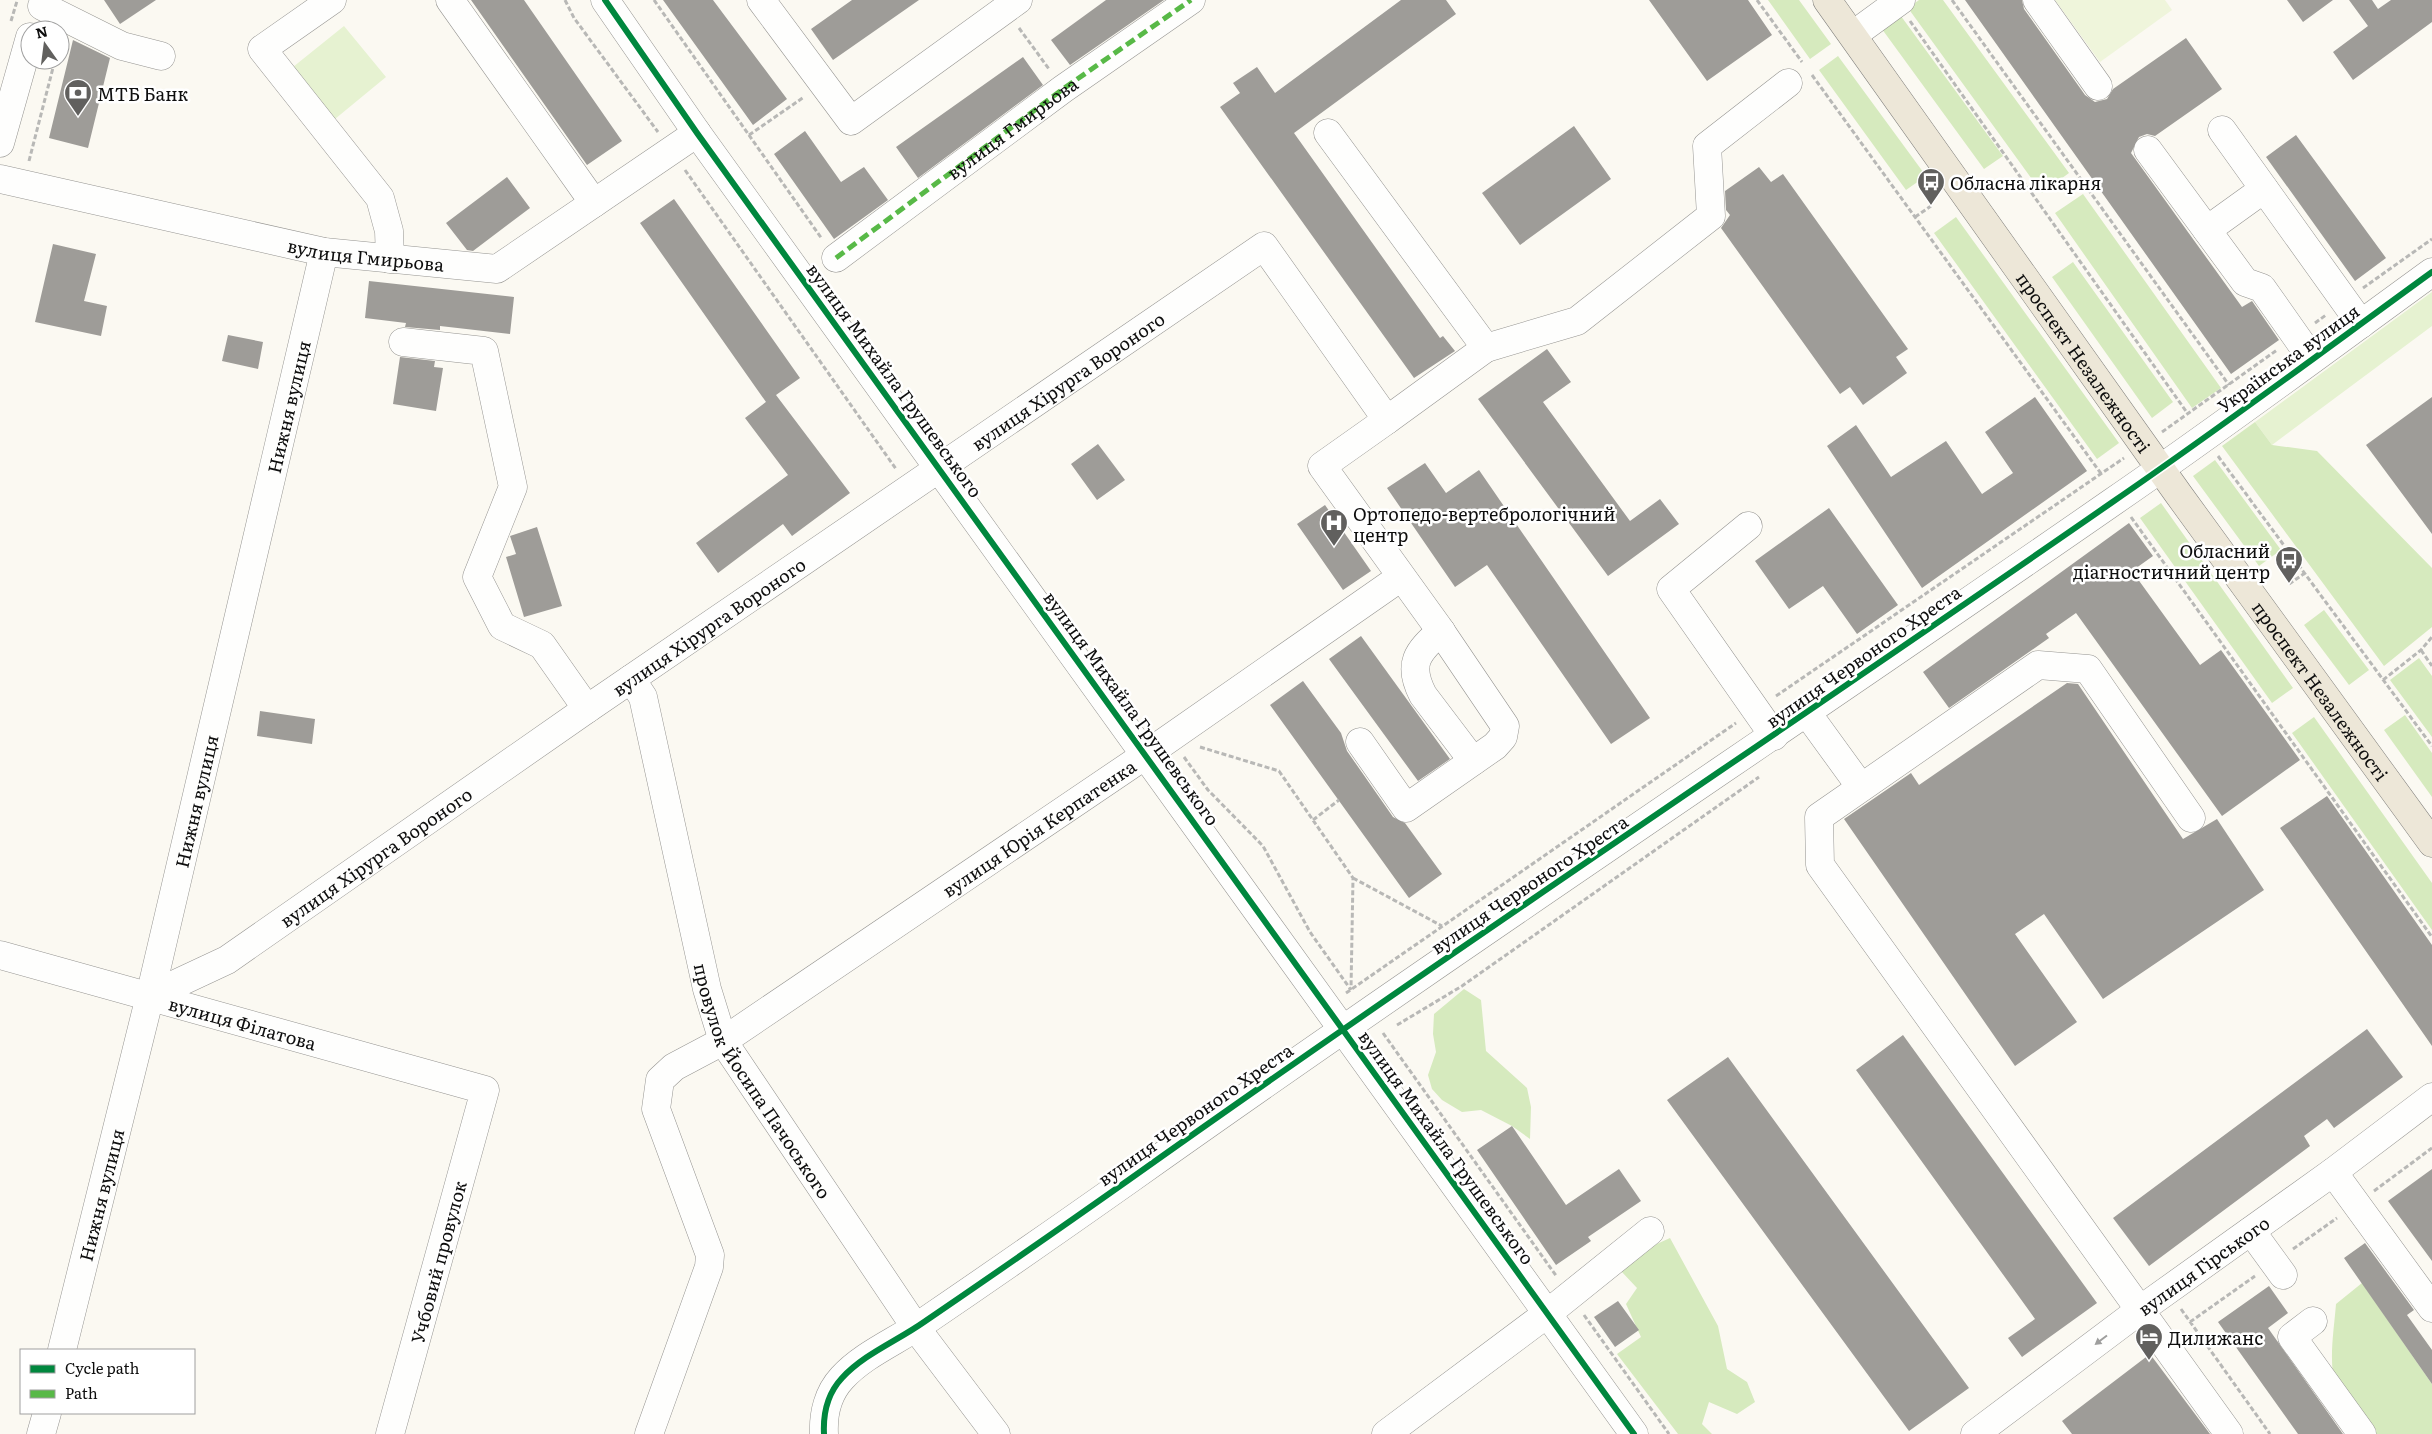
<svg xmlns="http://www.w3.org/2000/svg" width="2432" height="1434" font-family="Literata,serif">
<rect width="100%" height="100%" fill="#fbf9f2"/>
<!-- green -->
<path fill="#e6f2d1" d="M344 26 386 77 335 119 293 67Z
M2432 292V326L2272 445 2255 422Z"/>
<!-- forest -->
<path fill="#d6eabe" d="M1768 0H1799L1831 44 1810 59Z
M1919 0H1943L2069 173 2042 193 1908 8Z
M1898 12 2003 156 1984 169 1879 25Z
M1838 56 1926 176 1906 190 1819 70Z
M2083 194 2221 388 2192 408 2055 213Z
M1956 217 2119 443 2097 459 1934 233Z
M2073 262 2173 402 2152 418 2052 277Z
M2255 422 2272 445 2317 451 2432 568V627L2384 666 2222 446Z
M2215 460 2281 550 2259 566 2193 476Z
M2161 503 2293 688 2272 703 2140 518Z
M2324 610 2369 670 2349 685 2304 625Z
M2419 658 2432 676V737L2390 680Z
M2405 715 2432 753V797L2384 730Z
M2314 717 2432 883V930L2292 733Z
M1464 989 1481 1000 1486 1051 1527 1088 1531 1107 1530 1139 1512 1126 1481 1110 1462 1112 1442 1100 1432 1089 1428 1075 1436 1052 1433 1034 1434 1014Z
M1670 1238 1718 1326 1727 1369 1747 1382 1755 1402 1737 1414 1709 1402 1702 1424 1712 1434H1678L1617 1354 1641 1337 1626 1304 1637 1288 1621 1271 1626 1258Z
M2362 1283 2432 1384V1434H2377C2368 1426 2340 1399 2336 1388 2328 1362 2334 1331 2336 1304Z"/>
<!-- pitch -->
<path fill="#eff5db" d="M2055 0H2165L2172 10 2100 62Z"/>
<!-- building -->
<path fill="#9e9c98" d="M104 0H156L120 24Z
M471 0H524L622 141 587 165Z
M663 0H713L787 99 753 125Z
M852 0H919L833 60 811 29Z
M1106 0H1164L1070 65 1051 40Z
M1401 0H1446L1456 14 1294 133 1440 338 1443 336 1455 351 1414 378 1220 107 1240 93 1233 83 1257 67 1275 93Z
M1649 0H1748L1772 35 1707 81Z
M1965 0H2022L2024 9 2085 95 2095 102 2107 99 2113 89 2186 38 2222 89 2155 136 2147 134 2139 137 2131 153 2242 307 2252 301 2279 340 2231 374Z
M2287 0H2333L2303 22Z
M2349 0H2372L2378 9 2391 0H2432V22L2353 80 2333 52 2368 26Z
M73 40 110 58 88 148 49 138Z
M1023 57 1043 85 918 178 896 147Z
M1574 126 1611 179 1520 245 1482 193Z
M805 131 841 182 864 167 888 200 834 239 774 154Z
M2296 135 2386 258 2355 281 2266 157Z
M1759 167 1771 182 1783 174 1908 349 1896 357 1907 373 1863 405 1850 387 1840 394 1721 228 1730 215 1726 210 1725 191Z
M507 177 530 208 473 251 467 250 446 223Z
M674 199 800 378 776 395 850 493 792 536 783 524 718 573 696 543 788 475 745 418 771 398 766 402 640 223Z
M53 244 96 254 84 301 107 306 101 336 35 322Z
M369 281 514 297 510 334 440 326V330L405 327 406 323 365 318Z
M228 335 263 342 258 369 222 361Z
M1547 349 1571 382 1543 402 1630 521 1660 499 1679 524 1608 576 1478 399Z
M400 357 435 361 434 367 443 368 436 411 393 404Z
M2035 397 2087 471 1922 588 1827 446 1856 425 1891 477 1946 441 1982 494 2013 473 1985 432Z
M2432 397V534L2366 445Z
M1098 444 1125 480 1097 500 1071 464Z
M1425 463 1446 493 1479 470 1650 718 1611 744 1487 565 1455 587 1387 488Z
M1325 505 1371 571 1343 590 1297 524Z
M1829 508 1898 605 1857 634 1823 586 1789 609 1755 561Z
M2129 523 2153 556 2132 571 2200 665 2221 650 2300 760 2222 816 2076 613 2046 634 2049 638 1949 708 1923 672Z
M537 527 562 606 524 617 506 557 516 554 510 536Z
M1361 636 1450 759 1418 781 1329 659Z
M1303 681 1341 733 1347 751 1393 817 1405 823 1442 874 1409 898 1270 705Z
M2067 683 2078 684 2183 839 2217 819 2264 890 2103 999 2044 914 2015 934 2077 1022 2015 1066 1844 819 1911 773 1919 785Z
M260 711 315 719 312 744 257 736Z
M2327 796 2432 945V1046L2280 828Z
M2367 1029 2403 1077 2334 1128 2327 1119 2304 1136 2310 1146 2149 1266 2113 1218Z
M1903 1035 2097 1303 2022 1357 2008 1338 2035 1319 1856 1070Z
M1728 1057 1969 1388 1909 1431 1667 1100Z
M1512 1126 1566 1205 1619 1169 1641 1201 1588 1237 1591 1241 1556 1265 1477 1150Z
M2432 1169V1261L2388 1201Z
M2365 1243 2414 1310 2407 1315 2432 1350V1384L2344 1258Z
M2269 1286 2288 1313 2268 1328 2343 1434H2298L2218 1322Z
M1618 1301 1639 1330 1615 1347 1594 1317Z
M2150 1354 2210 1434H2072L2062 1421Z"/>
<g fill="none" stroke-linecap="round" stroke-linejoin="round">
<defs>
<g id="minor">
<path d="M332 0 262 49 380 198 389 231 390 259"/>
<path d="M450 0 594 203"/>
<path d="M605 0 697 133 1634 1434"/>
<path d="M761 0 851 121 1018 0"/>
<path d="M2037 0 2098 86"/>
<path d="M42 6 122 46 161 56"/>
<path d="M1853 35 1901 0"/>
<path d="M2222 130 2361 324"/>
<path d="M1328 133 1486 348 1387 420"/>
<path d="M0 143 30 37"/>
<path d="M2148 150 2245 282 2262 288 2312 359"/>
<path id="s1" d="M0 179 324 252 497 269 697 133"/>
<path d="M2207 230 2264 189"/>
<path id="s2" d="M836 258 1063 89 1191 0"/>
<path d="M403 342 484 351 513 487 477 577 502 626 542 645 587 709"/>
<path d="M1486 348 1577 321 1711 216 1707 146 1788 83"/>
<path d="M1748 526 1671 589 1774 736"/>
<path d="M1441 631C1417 652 1407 664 1423 695L1473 761"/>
<path id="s3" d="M631 679 643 697 707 989 723 1041 916 1328 996 1434"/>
<path d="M1807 713 1860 786"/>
<path d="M2191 818 2088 669 2038 665 1819 817 1820 865 2229 1434"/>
<path id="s4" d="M0 955 485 1090 390 1434"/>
<path id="s5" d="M150 996 227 960 587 709 1264 246 1387 420 1322 466 1438 627 1505 726 1503 737 1495 746 1406 808 1360 742"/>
<path d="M2333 1172 2432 1308"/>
<path d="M2251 1231 2283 1275"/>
<path d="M2313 1321 2292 1337 2362 1434"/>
<path id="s6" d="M62 1350 150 996 324 252"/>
<path d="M41 1434 47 1413"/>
<path id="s7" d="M649 1434 709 1267 710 1255 656 1109 660 1080 674 1067 723 1041 1147 754 1401 577"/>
<path d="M824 1434C823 1414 828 1393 842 1378 864 1354 897 1341 924 1322 993 1275 1062 1227 1130 1179 1455 948 1787 728 2114 501 2222 427 2326 349 2432 272"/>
<path d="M1386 1434 1548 1313 1650 1231"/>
<path id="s8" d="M1975 1434 2140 1310 2333 1172 2432 1097"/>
</g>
<g id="major">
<path id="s9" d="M1827 0 2179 495 2432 843"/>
</g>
</defs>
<!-- minor casing -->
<use href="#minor" stroke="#959491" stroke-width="29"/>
<!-- major casing -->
<use href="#major" stroke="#82817e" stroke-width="29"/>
<!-- path -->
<path stroke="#b8b8b6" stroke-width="3" stroke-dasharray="5 2.5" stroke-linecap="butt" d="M565 0 574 18 658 132
M654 0 822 239
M1757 0 1802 62
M1952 0 2229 385
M11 21 17 1
M1910 21 2188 414
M1019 28 1049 69
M1812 75 2102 475
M749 135 804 97
M29 161 55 60
M685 170 896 469
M1915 217 1931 206
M2363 288 2432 239
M2315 323 2326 315
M2162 432 2277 350
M2218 456 2432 746
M2131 517 2432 937
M2289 584 2305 573
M2421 650 2432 666
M2383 680 2421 650 2432 637
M1776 696 2124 458
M1200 747 1279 771 1353 878 1351 989
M1184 757 1208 790 1263 846 1310 932 1351 990
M1313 820 1339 800
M1353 878 1442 926
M1346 993 1736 723
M1397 1025 1462 986 1759 777
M1383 1033 1557 1277
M2374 1191 2432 1148
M2293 1249 2337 1218
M2181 1309 2270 1434
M1584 1315 1669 1434
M2190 1322 2255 1276"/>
<!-- minor -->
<use href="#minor" stroke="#fefefd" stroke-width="28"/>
<!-- major -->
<use href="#major" stroke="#ede7d8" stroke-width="28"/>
<!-- quiet -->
<path stroke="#58b947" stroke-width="5" stroke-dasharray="10 5" stroke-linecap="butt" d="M836 258 1063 89 1191 0"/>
<defs>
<path id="cycleway" d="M605 0 697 133 1634 1434
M824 1434C823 1414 828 1393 842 1378 864 1354 897 1341 924 1322 993 1275 1062 1227 1130 1179 1455 948 1787 728 2114 501 2222 427 2326 349 2432 272"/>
</defs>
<!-- cycleway casing -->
<use href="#cycleway" stroke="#fff" stroke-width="9"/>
<!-- cycleway -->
<use href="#cycleway" stroke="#00873e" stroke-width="6"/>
</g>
<!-- one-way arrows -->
<defs><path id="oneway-solid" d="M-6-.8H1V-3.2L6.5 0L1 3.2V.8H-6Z" transform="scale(1.25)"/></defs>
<use fill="#9e9e9d" href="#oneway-solid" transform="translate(2101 1340) rotate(143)"/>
<!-- icons -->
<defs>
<symbol id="bank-pin" viewBox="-11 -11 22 30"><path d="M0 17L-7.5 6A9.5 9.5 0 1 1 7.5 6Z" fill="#61605e" stroke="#fff"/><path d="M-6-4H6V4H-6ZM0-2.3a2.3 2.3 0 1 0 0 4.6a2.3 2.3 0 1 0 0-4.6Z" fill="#fff"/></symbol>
<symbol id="bus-pin" viewBox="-11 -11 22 30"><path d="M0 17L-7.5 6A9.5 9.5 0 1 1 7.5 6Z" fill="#61605e" stroke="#fff"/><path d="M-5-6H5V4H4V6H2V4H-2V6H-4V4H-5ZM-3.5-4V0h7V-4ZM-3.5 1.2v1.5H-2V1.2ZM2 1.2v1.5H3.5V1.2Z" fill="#fff"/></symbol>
<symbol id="hospital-pin" viewBox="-11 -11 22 30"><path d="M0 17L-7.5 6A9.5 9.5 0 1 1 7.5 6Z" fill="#61605e" stroke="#fff"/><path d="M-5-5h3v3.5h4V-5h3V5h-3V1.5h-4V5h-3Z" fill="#fff"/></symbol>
<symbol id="hotel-pin" viewBox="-11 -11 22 30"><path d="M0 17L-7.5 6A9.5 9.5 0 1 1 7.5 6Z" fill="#61605e" stroke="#fff"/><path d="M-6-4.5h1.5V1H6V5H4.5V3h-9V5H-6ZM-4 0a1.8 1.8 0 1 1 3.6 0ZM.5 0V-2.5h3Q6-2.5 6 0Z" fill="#fff"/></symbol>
</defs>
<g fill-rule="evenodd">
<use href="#bank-pin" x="62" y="77" width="32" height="43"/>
<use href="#bus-pin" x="1915" y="166" width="32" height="43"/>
<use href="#hospital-pin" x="1318" y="507" width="32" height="43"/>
<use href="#bus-pin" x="2273" y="544" width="32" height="43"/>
<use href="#hotel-pin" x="2133" y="1321" width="32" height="43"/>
</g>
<g text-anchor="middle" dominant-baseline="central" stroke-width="5" stroke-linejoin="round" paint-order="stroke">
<!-- poi labels -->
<g font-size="18" fill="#0e0e0e" stroke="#fff" text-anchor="start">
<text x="97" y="93">МТБ Банк</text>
<text x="1950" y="182">Обласна лікарня</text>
<text x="1353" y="513">Ортопедо-вертебрологічний<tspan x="1353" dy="21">центр</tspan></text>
<text x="2270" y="550" text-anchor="end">Обласний<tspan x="2270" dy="21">діагностичний центр</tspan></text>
<text x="2168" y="1337">Дилижанс</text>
</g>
<!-- street labels -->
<g font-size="18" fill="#0e0e0e" stroke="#fff">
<text stroke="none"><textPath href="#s2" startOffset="219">вулиця Гмирьова</textPath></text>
<text stroke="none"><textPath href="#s1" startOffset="374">вулиця Гмирьова</textPath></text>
<text transform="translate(2288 358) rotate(-36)">Українська вулиця</text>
<text stroke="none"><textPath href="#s9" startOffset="444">проспект Незалежності</textPath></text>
<text transform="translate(895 380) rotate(54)">вулиця Михайла Грушевського</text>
<text stroke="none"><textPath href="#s5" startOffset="1106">вулиця Хірурга Вороного</textPath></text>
<text stroke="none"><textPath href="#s6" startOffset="970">Нижня вулиця</textPath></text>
<text stroke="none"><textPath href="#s5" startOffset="671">вулиця Хірурга Вороного</textPath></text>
<text transform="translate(1863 656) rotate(-35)">вулиця Червоного Хреста</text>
<text stroke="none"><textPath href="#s9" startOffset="849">проспект Незалежності</textPath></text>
<text transform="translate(1132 708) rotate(54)">вулиця Михайла Грушевського</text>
<text stroke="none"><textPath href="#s6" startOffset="565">Нижня вулиця</textPath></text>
<text stroke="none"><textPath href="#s7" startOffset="830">вулиця Юрія Керпатенка</textPath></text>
<text stroke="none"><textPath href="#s5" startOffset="266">вулиця Хірурга Вороного</textPath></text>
<text transform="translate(1529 884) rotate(-34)">вулиця Червоного Хреста</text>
<text stroke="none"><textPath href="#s4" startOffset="252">вулиця Філатова</textPath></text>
<text stroke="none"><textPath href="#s3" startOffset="428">провулок Йосипа Пачоського</textPath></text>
<text transform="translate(1195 1114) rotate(-35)">вулиця Червоного Хреста</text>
<text transform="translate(1447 1147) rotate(54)">вулиця Михайла Грушевського</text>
<text stroke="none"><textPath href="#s6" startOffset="160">Нижня вулиця</textPath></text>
<text transform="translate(438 1262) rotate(-75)">Учбовий провулок</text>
<text stroke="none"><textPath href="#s8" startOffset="284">вулиця Гірського</textPath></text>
</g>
</g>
<!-- legend -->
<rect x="20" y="1349" width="175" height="65" fill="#ffffff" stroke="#9f9f9f"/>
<rect x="30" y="1365" width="25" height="8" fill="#00873e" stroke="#9f9f9f"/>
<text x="65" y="1374" font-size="15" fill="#0e0e0e">Cycle path</text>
<rect x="30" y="1390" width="25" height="8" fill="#58b947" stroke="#9f9f9f"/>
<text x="65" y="1399" font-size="15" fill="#0e0e0e">Path</text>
<!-- north arrow -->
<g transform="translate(45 45) rotate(346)"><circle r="24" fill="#ffffff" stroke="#9f9f9f"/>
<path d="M0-4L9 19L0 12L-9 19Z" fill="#61605e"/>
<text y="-8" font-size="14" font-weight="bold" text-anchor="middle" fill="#0e0e0e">N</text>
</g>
</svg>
